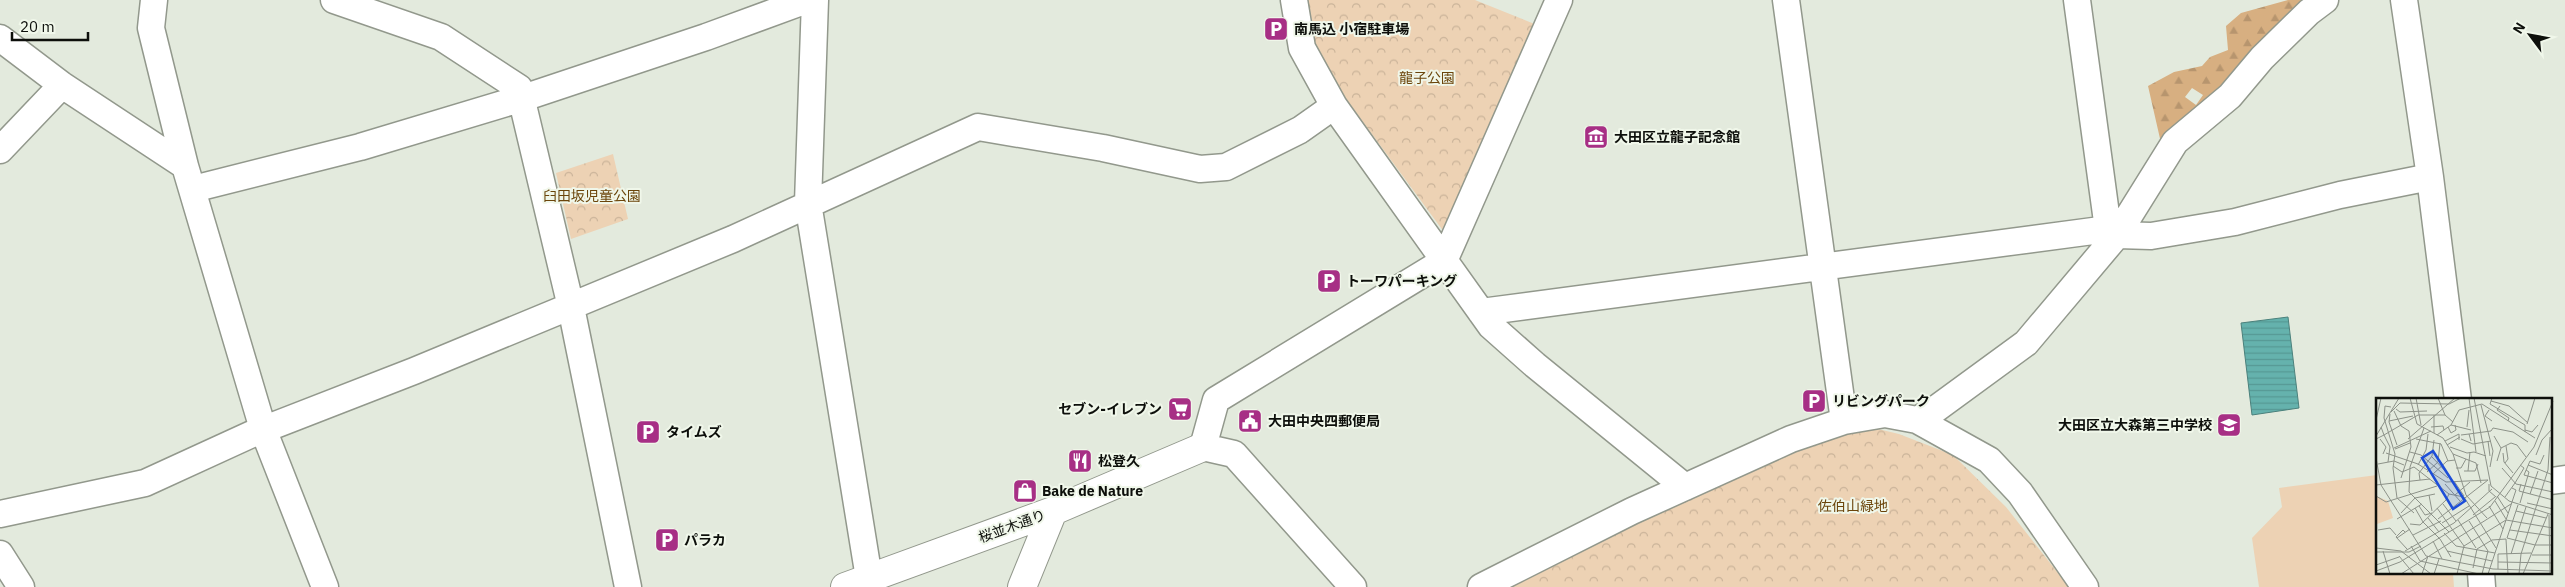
<svg xmlns="http://www.w3.org/2000/svg" width="2565" height="587" font-family="'IBM Plex Sans','Noto Sans JP',sans-serif">
<defs>
<pattern id="forest-firs" width="22" height="20" patternUnits="userSpaceOnUse" patternTransform="scale(1.25)"><rect width="22" height="20" fill="#d7af81"/><path d="M5 1l3.5 6h-7zM16 11l3.5 6h-7z" fill="#b7956e"/></pattern>
<pattern id="park-crowns" width="20" height="18" patternUnits="userSpaceOnUse" patternTransform="scale(1.25)"><rect width="20" height="18" fill="#edd2b4"/><path d="M2 6a3 3 0 1 1 6 0M12 15a3 3 0 1 1 6 0" fill="none" stroke="#cab399"/></pattern>
<pattern id="water-rules" width="6" height="5" patternUnits="userSpaceOnUse" patternTransform="scale(1.25)"><rect width="6" height="5" fill="#65b2ad"/><path d="M0 2.5h6" fill="none" stroke="#569894"/></pattern>
</defs>
<rect width="100%" height="100%" fill="#e3eadd"/>
<!-- forest -->
<path fill="url(#forest-firs)" fill-rule="evenodd" d="M2288 0H2316L2161 143 2148 86 2174 72 2202 66 2210 57 2228 50 2226 26 2241 13ZM2192 88 2203 95 2196 105 2185 97Z"/>
<!-- park -->
<path fill="url(#park-crowns)" d="M1307 0H1475L1537 25 1444 232 1346 99 1314 48Z
M613 154 628 219 571 239 556 173Z
M1844 421 1899 434 1953 455 2006 507 2069 587H1499Z"/>
<!-- garden -->
<path fill="#edd2b4" d="M2377 475 2378 573H2453L2454 587H2259L2252 538 2282 507 2279 488Z"/>
<!-- water -->
<path fill="url(#water-rules)" stroke="#4b817c" d="M2288 317 2299 408 2252 415 2241 323Z"/>
<g fill="none" stroke-linecap="round" stroke-linejoin="round">
<defs>
<path id="street" d="M154 0 151 28 185 166
M334 0 441 37 519 88 571 307 628 587
M815 0 808 203 869 578
M1294 0 1302 48 1334 106 1491 326 1535 365 1685 487
M1786 0 1844 421
M2077 0 2108 229
M2404 0 2430 177 2458 400
M0 38 62 85 185 166 263 429 325 587
M0 150 62 85
M193 189 360 147 523 98 706 37 807 0
M1481 312 2108 229 2117 235 2151 236 2235 222 2340 195 2430 177
M1917 420 1933 411 2026 343 2117 235 2175 142 2230 96 2262 58 2309 12 2325 0
M2551 481 2565 479
M0 514 145 483 252 434 414 371 733 239 978 127 1103 148 1200 169 1226 167 1300 130 1334 106
M0 554 21 587
M2481 573 2482 587
M1353 587 1234 454 1203 447 1216 400 1444 261 1559 0
M1481 587 1632 511 1791 439 1844 421 1885 414 1917 420 1989 460 2020 493 2085 587"/>
<path id="secondary" d="M845 587 1053 511 1203 447
M1022 587 1053 511"/>
</defs>
<!-- street casing -->
<use href="#street" stroke="#92988c" stroke-width="29"/>
<!-- secondary casing -->
<use href="#secondary" stroke="#92988c" stroke-width="30"/>
<!-- street -->
<use href="#street" stroke="#fff" stroke-width="26"/>
<!-- secondary -->
<use href="#secondary" stroke="#fff" stroke-width="28"/>
</g>
<!-- icons -->
<defs>
<symbol id="parking-square" viewBox="-11 -11 22 22"><rect x="-9" y="-9" width="18" height="18" rx="4" fill="#a72f85" stroke="#f0f7ea"/><path d="M-3.5-5.5H1a3.5 3.5 0 0 1 0 7H-1V5.5H-3.5ZM-1-3.4V-.6H.8a1.4 1.4 0 0 0 0-2.8Z" fill="#fff"/></symbol>
<symbol id="museum-square" viewBox="-11 -11 22 22"><rect x="-9" y="-9" width="18" height="18" rx="4" fill="#a72f85" stroke="#f0f7ea"/><path d="M0-6L6-3V-2H-6V-3ZM-5-1h2V3h-2ZM-1-1h2V3h-2ZM3-1h2V3H3ZM-6 4H6V6H-6Z" fill="#fff"/></symbol>
<symbol id="supermarket-square" viewBox="-11 -11 22 22"><rect x="-9" y="-9" width="18" height="18" rx="4" fill="#a72f85" stroke="#f0f7ea"/><path d="M-6-5.5h2.5l.6 2H6L4.5 2H-2.5L-4.4-4H-6ZM-1.5 3.2a1.3 1.3 0 1 0 .1 0ZM3 3.2a1.3 1.3 0 1 0 .1 0Z" fill="#fff"/></symbol>
<symbol id="civic-square" viewBox="-11 -11 22 22"><rect x="-9" y="-9" width="18" height="18" rx="4" fill="#a72f85" stroke="#f0f7ea"/><path d="M-.6-6.5H3V-4.5H.6V-3L4-1V1h2V6H-6V1h2V-1L-.6-3ZM-1.2 2.5V6h2.4V2.5Z" fill="#fff"/></symbol>
<symbol id="school-square" viewBox="-11 -11 22 22"><rect x="-9" y="-9" width="18" height="18" rx="4" fill="#a72f85" stroke="#f0f7ea"/><path d="M0-5L7-2L0 1L-7-2ZM-4 1L0 2.5L4 1V4Q0 6-4 4Z" fill="#fff"/></symbol>
<symbol id="restaurant-square" viewBox="-11 -11 22 22"><rect x="-9" y="-9" width="18" height="18" rx="4" fill="#a72f85" stroke="#f0f7ea"/><path d="M-5-6h1v4h1v-4h1v4h1v-4h1v5L-1.5 .5V6h-2V.5L-5-1ZM5-6V6H3V1.5H1.5Q1.5-4 5-6Z" fill="#fff"/></symbol>
<symbol id="shop-square" viewBox="-11 -11 22 22"><rect x="-9" y="-9" width="18" height="18" rx="4" fill="#a72f85" stroke="#f0f7ea"/><path d="M-5-2.5h2.3a2.7 3.5 0 0 1 5.4 0H5L5.5 6h-11ZM-1.5-2.5h3a1.5 2.3 0 0 0-3 0Z" fill="#fff"/></symbol>
</defs>
<g fill-rule="evenodd">
<use href="#parking-square" x="1262" y="15" width="28" height="28"/>
<use href="#museum-square" x="1582" y="123" width="28" height="28"/>
<use href="#parking-square" x="1315" y="267" width="28" height="28"/>
<use href="#parking-square" x="1800" y="387" width="28" height="28"/>
<use href="#supermarket-square" x="1166" y="395" width="28" height="28"/>
<use href="#civic-square" x="1236" y="407" width="28" height="28"/>
<use href="#school-square" x="2215" y="411" width="28" height="28"/>
<use href="#parking-square" x="634" y="418" width="28" height="28"/>
<use href="#restaurant-square" x="1066" y="447" width="28" height="28"/>
<use href="#shop-square" x="1011" y="477" width="28" height="28"/>
<use href="#parking-square" x="653" y="526" width="28" height="28"/>
</g>
<g text-anchor="middle" dominant-baseline="central" stroke-width="4" stroke-linejoin="round" paint-order="stroke">
<!-- poi labels -->
<g font-size="14" font-weight="bold" fill="#0d0f0b" stroke="#f0f7ea" text-anchor="start">
<text x="1294" y="29">南馬込 小宿駐車場</text>
<text x="1614" y="137">大田区立龍子記念館</text>
<text x="1346" y="281">トーワパーキング</text>
<text x="1832" y="401">リビングパーク</text>
<text x="1162" y="409" text-anchor="end">セブン-イレブン</text>
<text x="1268" y="421">大田中央四郵便局</text>
<text x="2212" y="425" text-anchor="end">大田区立大森第三中学校</text>
<text x="666" y="432">タイムズ</text>
<text x="1098" y="461">松登久</text>
<text x="1042" y="491">Bake de Nature</text>
<text x="684" y="540">パラカ</text>
</g>
<!-- park labels -->
<g font-size="14" fill="#6b450b" stroke="#f0f7ea">
<text x="1427" y="78">龍子公園</text>
<text x="592" y="196">臼田坂児童公園</text>
<text x="1853" y="506">佐伯山緑地</text>
</g>
<!-- street labels -->
<g font-size="14" fill="#0d0f0b" stroke="#f0f7ea">
<text transform="translate(1012 526) rotate(-20)">桜並木通り</text>
</g>
</g>
<!-- overview -->
<g transform="translate(2376 398)">
<rect width="176" height="176" fill="#e3eadd"/>
<path d="M0 98 12 103 17 120 1 126V132Z" fill="#edd2b4"/>
<path fill="none" stroke="#8d9289" stroke-width="1" d="M34 0 41 26 67 40 77 56 90 97 111 120M40 0 45 27M62 0 69 17 77 24M93 0 100 54M98 0 115 88 133 103 177 117M116 0 114 6 149 27V34M115 3 133 8 152 25M105 7 117 53 114 69M124 8 121 12 133 20 132 23M15 9 9 8 8 20 19 56 17 70 21 100M20 11 24 14 51 13M113 12 109 18 116 23M18 13 25 28 33 33M15 14 24 5 73 6 85 0M14 16 13 24 21 47M0 22 5 0M13 23 37 18M151 26 159 0M75 27 95 32M55 29 67 28 68 32M72 29 75 35 80 32 79 27M91 29 93 12M48 30 34 69 33 94 73 134M149 32 156 34 162 27M58 35V17M93 36 115 33 117 30 137 34 152 44M61 37 75 27 83 12 106 6 159 40M85 37 93 36 95 43M0 38 23 0M118 38 125 50 121 63M0 41 8 37 5 29M4 41 10 49 7 56M32 41 79 0M40 41 65 46 72 63M85 41 97 46 115 43M69 43 83 36V42M112 43 114 58M71 47 84 39M74 49 91 55 98 54 110 58M18 50 55 33M125 50 135 45 141 47 150 59M19 51 34 45M34 54 45 57 72 80M10 55 42 66 70 84 112 82 62 121M127 55 128 64 137 75M77 56 100 65 105 85M160 57 166 42 177 30M168 57 164 66 154 63 148 77 177 85M56 59 74 78M0 60 5 87 50 158 117 171 177 173M12 64 14 49 8 37 42 17H69M129 65 132 61 130 48M2 66 18 63 28 67M42 67 50 52 52 36M152 67 177 77M17 68 26 74 38 69 73 96 70 102 44 127 34 126M80 70H85L90 61M126 70 140 86 177 94M88 73H99L102 66M92 73 94 54M51 74 62 64 64 45M56 77 71 63 79 62M25 80 35 49 33 33M44 82 43 75 56 58 58 42M78 83 88 98M139 85 148 70 144 67M69 86 84 103M113 86V93L120 99M145 86 143 93 177 102M0 87 54 81M73 96 88 99 120 150M154 96 162 73M53 97 56 113M79 97 94 84M0 98 10 104 61 88M121 98 132 115M129 99 139 85M21 100 38 115M119 103 130 121M144 105 153 74 150 72M151 105 177 111M67 106 80 123M43 108 49 117 56 115M113 108 127 131M39 110 47 124M61 110 88 148 81 176M140 113 170 120M25 115 39 100 59 96M97 117 119 99M173 117 174 176M52 120 63 134M21 121 46 106M82 122 100 150M93 123 112 153 106 176M47 124 64 141 75 159M66 125 93 108M2 132 14 130 20 137M134 132 177 138M29 134 27 132 20 139 31 151M68 135 80 148 119 155M37 137 65 123M21 140 34 131M131 140 159 147H177M131 140 142 107M130 141 132 176M57 143 66 161M35 148 44 163 103 176M88 148 130 122 177 130M0 150 25 153 55 176M101 151 116 142 130 141M7 153 14 176M29 153 78 125 116 91M71 153 116 163M0 154H33L45 148M135 156 150 109M156 157H177M23 158 38 176M122 164 177 165M0 167 23 159M97 170 101 151M122 171V156L155 155M0 173 24 164 114 109 158 49 177 3M25 176 135 106M46 176 52 158M58 176 63 161M112 176 140 92 136 90M143 176 145 156 172 72 174 39M147 176 172 116"/>
<path fill="#1d4ed8" fill-opacity="0.15" stroke="#1d4ed8" stroke-width="2.5" d="M57 53 89 103 77 111 46 60Z"/>
<rect width="176" height="176" fill="none" stroke="#0d0f0b" stroke-width="2.5"/>
</g>
<!-- north arrow -->
<g transform="translate(2530 35) rotate(302)" stroke="#f0f7ea" stroke-width="4" paint-order="stroke">
<path d="M0-4L9 19L0 12L-9 19Z" fill="#0d0f0b"/>
<text y="-8" font-size="14" font-weight="bold" text-anchor="middle" fill="#0d0f0b">N</text>
</g>
<!-- scale -->
<path d="M12 32v8h76v-8" fill="none" stroke="#0d0f0b" stroke-width="2.5"/>
<text x="20" y="32" font-size="15" fill="#0d0f0b" stroke="#f0f7ea" stroke-width="4" paint-order="stroke">20 m</text>
</svg>
